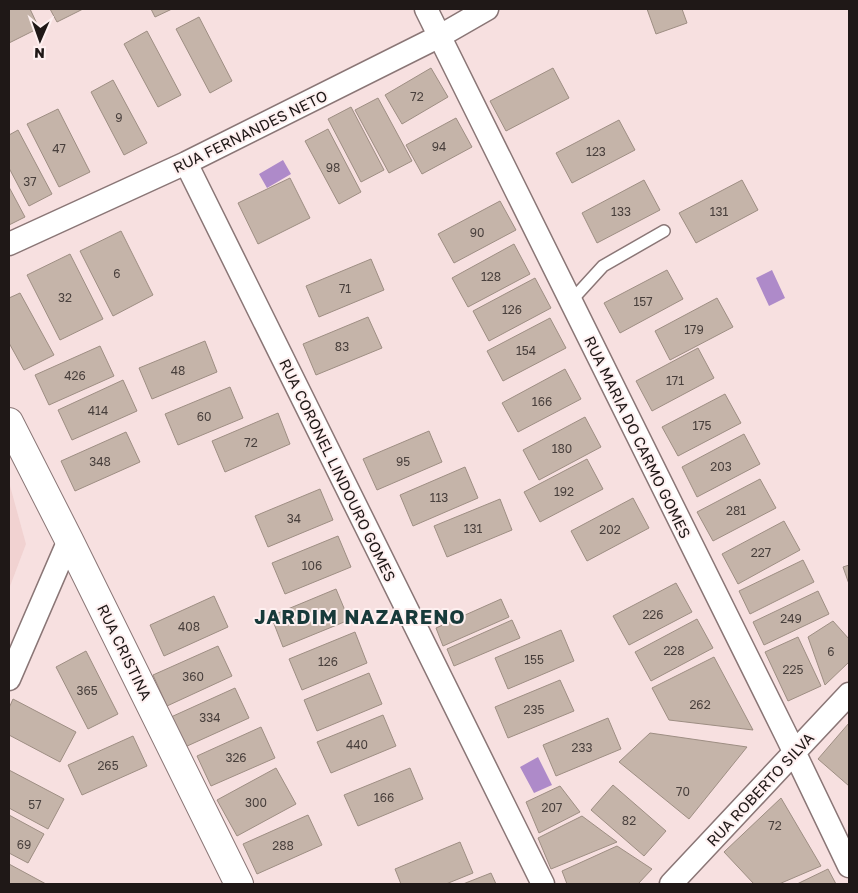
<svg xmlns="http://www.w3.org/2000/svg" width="858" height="893" font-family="'Golos Text',sans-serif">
<rect width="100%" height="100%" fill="#f7e0e0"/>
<!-- built -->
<path fill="#f1d2d1" d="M9 482 26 544 9 589Z"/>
<!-- water -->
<path fill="#ae8ac9" d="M283 160 291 174 267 188 259 174Z
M772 270 785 298 769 306 756 278Z
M538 757 552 785 534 793 520 767Z"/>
<!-- building -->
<path fill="#c5b4a9" stroke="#9e8e83" d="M9 9H30L39 28 9 43Z
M50 9H83L57 22Z
M151 9H172L155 17Z
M647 9H682L687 23 656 34Z
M199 17 232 81 210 93 176 29Z
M147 31 181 95 158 107 124 44Z
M431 68 448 97 402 124 385 95Z
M553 68 569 98 506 131 490 101Z
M113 80 147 143 124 155 91 92Z
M378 98 412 161 389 173 355 110Z
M351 107 384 170 361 182 328 119Z
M58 109 90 172 59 187 27 124Z
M456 118 472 147 422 174 406 145Z
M619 120 635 150 572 183 556 153Z
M328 129 361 192 339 204 305 141Z
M18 130 52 194 29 206 9 168V135Z
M290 178 310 218 258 244 238 203Z
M644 180 660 210 597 243 582 213Z
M742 180 758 210 696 243 679 213Z
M9 187 25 217 9 225Z
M500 201 516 230 454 263 438 234Z
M121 231 153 295 113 316 80 251Z
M514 244 530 274 468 307 452 278Z
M70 254 103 319 60 340 27 275Z
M371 259 384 290 319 317 306 286Z
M667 270 683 299 620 333 604 303Z
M535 278 551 308 489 341 473 311Z
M20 293 54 355 24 370 9 343V298Z
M717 298 733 327 670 360 655 331Z
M368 317 382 348 316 375 303 344Z
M550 318 566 348 503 381 487 351Z
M205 341 217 372 152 399 139 368Z
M100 346 114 376 49 405 35 375Z
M698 348 714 378 652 411 636 381Z
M565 369 581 399 518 432 502 403Z
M123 380 137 411 72 440 58 410Z
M230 387 243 418 178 445 165 414Z
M725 394 741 423 678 456 662 427Z
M278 413 290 444 225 472 212 441Z
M585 417 601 447 539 480 523 450Z
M429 431 442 462 377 490 363 459Z
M126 432 140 462 75 491 61 461Z
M744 434 760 464 697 497 682 467Z
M587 459 603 489 540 522 524 492Z
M465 467 478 498 413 526 400 495Z
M760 479 776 508 713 541 697 512Z
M320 489 333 520 268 547 255 516Z
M633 498 649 528 587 561 571 531Z
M500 499 512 530 447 557 434 526Z
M784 521 800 550 738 584 722 554Z
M338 536 351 567 285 594 272 563Z
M803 560 814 582 750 614 739 591Z
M849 565V584L843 567Z
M676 583 692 612 629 645 613 616Z
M336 589 349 620 283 647 271 616Z
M818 591 829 614 764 645 753 622Z
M214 596 228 627 164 656 150 625Z
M501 599 509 617 443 646 436 628Z
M697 619 713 648 651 681 635 652Z
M512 620 520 638 454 666 447 649Z
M833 621 849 639V662L825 685 808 637Z
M561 630 574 661 508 689 495 658Z
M355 632 367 663 302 690 289 659Z
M798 637 821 686 788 701 765 652Z
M218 646 232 676 167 706 153 675Z
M86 651 118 714 88 729 56 667Z
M714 657 753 730 669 720 652 688Z
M369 673 382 704 317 731 304 700Z
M560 680 574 711 508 738 495 707Z
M235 688 249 718 185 747 171 717Z
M13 699 76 732 60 762 9 735V708Z
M383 715 396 746 331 773 317 742Z
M608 718 621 749 556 776 543 745Z
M849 723V786L818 759Z
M261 727 275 758 211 786 197 756Z
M650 733 747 747 689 819 619 762Z
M133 736 147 766 82 795 68 765Z
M276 768 296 804 237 836 217 800Z
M410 768 423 799 358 826 344 795Z
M9 770 64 799 48 829 9 808Z
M613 785 666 831 644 856 591 810Z
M560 786 580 812 539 833 526 802Z
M781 798 821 866 779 884H754L724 852Z
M9 815 44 834 28 863 9 853Z
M308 815 322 845 257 874 243 844Z
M582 816 617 842 551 869 538 838Z
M460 842 473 873 446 884H401L395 869Z
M617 846 652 869 638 884H567L562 871Z
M9 864 46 884H9Z
M828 869 836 884H797Z
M491 873 496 884H463Z"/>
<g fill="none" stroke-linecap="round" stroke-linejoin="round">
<defs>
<path id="service" d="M571 301 603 266 664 231"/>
<path id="minor" d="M426 9 788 739 849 866
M186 163 543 884
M9 244 186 163 440 36 487 9
M9 679 69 540
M671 884 849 694"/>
<path id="secondary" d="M9 422 69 540 239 884"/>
</defs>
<!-- service casing -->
<use href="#service" stroke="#8a7676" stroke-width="14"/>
<!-- minor casing -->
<use href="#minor" stroke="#8a7676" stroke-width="25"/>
<!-- secondary casing -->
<use href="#secondary" stroke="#8a7676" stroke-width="30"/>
<!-- service -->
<use href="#service" stroke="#fff" stroke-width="11"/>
<!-- minor -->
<use href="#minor" stroke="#fff" stroke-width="22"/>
<!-- secondary -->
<use href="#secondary" stroke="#fff" stroke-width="28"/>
</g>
<g text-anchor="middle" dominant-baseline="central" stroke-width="4" stroke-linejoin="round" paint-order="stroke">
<!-- number labels -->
<g font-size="12" fill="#483f3c">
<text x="417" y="96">72</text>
<text x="119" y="117">9</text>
<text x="439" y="146">94</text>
<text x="59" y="148">47</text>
<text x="596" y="151">123</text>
<text x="333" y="167">98</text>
<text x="30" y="181">37</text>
<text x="621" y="211">133</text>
<text x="719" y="211">131</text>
<text x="477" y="232">90</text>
<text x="117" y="273">6</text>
<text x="491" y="276">128</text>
<text x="345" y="288">71</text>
<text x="65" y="297">32</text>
<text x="643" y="301">157</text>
<text x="512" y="309">126</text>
<text x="694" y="329">179</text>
<text x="342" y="346">83</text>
<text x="526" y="350">154</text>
<text x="178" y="370">48</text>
<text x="75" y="375">426</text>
<text x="675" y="380">171</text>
<text x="542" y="401">166</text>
<text x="98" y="410">414</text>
<text x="204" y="416">60</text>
<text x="702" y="425">175</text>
<text x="251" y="442">72</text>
<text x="562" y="448">180</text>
<text x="100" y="461">348</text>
<text x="403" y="461">95</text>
<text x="721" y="466">203</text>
<text x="564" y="491">192</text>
<text x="439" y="497">113</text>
<text x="736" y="510">281</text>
<text x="294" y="518">34</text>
<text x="473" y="528">131</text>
<text x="610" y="529">202</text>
<text x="761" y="552">227</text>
<text x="312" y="565">106</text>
<text x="653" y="614">226</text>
<text x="791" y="618">249</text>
<text x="189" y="626">408</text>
<text x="674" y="650">228</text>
<text x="831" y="651">6</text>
<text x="534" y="659">155</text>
<text x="328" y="661">126</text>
<text x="793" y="669">225</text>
<text x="193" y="676">360</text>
<text x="87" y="690">365</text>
<text x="700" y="704">262</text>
<text x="534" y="709">235</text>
<text x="210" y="717">334</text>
<text x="357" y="744">440</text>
<text x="582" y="747">233</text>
<text x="236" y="757">326</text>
<text x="108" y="765">265</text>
<text x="683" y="791">70</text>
<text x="384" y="797">166</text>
<text x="256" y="802">300</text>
<text x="35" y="804">57</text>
<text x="552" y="807">207</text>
<text x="629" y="820">82</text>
<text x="775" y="825">72</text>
<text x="24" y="844">69</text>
<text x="283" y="845">288</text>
</g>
<!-- street labels -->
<g font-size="15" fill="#1f1817" stroke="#fef0f0">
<text transform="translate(250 131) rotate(-26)">RUA FERNANDES NETO</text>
<text transform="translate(638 437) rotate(64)">RUA MARIA DO CARMO GOMES</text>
<text transform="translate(338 470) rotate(64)">RUA CORONEL LINDOURO GOMES</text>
<text transform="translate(125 652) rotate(64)">RUA CRISTINA</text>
<text transform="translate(760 789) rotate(-47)">RUA ROBERTO SILVA</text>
</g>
<!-- district labels -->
<g font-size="20" font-weight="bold" letter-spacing="1" fill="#183a3a" stroke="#fef0f0">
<text x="360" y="616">JARDIM NAZARENO</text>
</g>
</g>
<!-- border -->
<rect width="858" height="893" fill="none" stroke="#1f1817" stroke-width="20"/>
<!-- north arrow -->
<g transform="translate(40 40) rotate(182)" stroke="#fef0f0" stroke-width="4" paint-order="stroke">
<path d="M0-4L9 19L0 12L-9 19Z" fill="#1f1817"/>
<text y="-8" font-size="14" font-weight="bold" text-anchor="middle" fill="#1f1817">N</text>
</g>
</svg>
